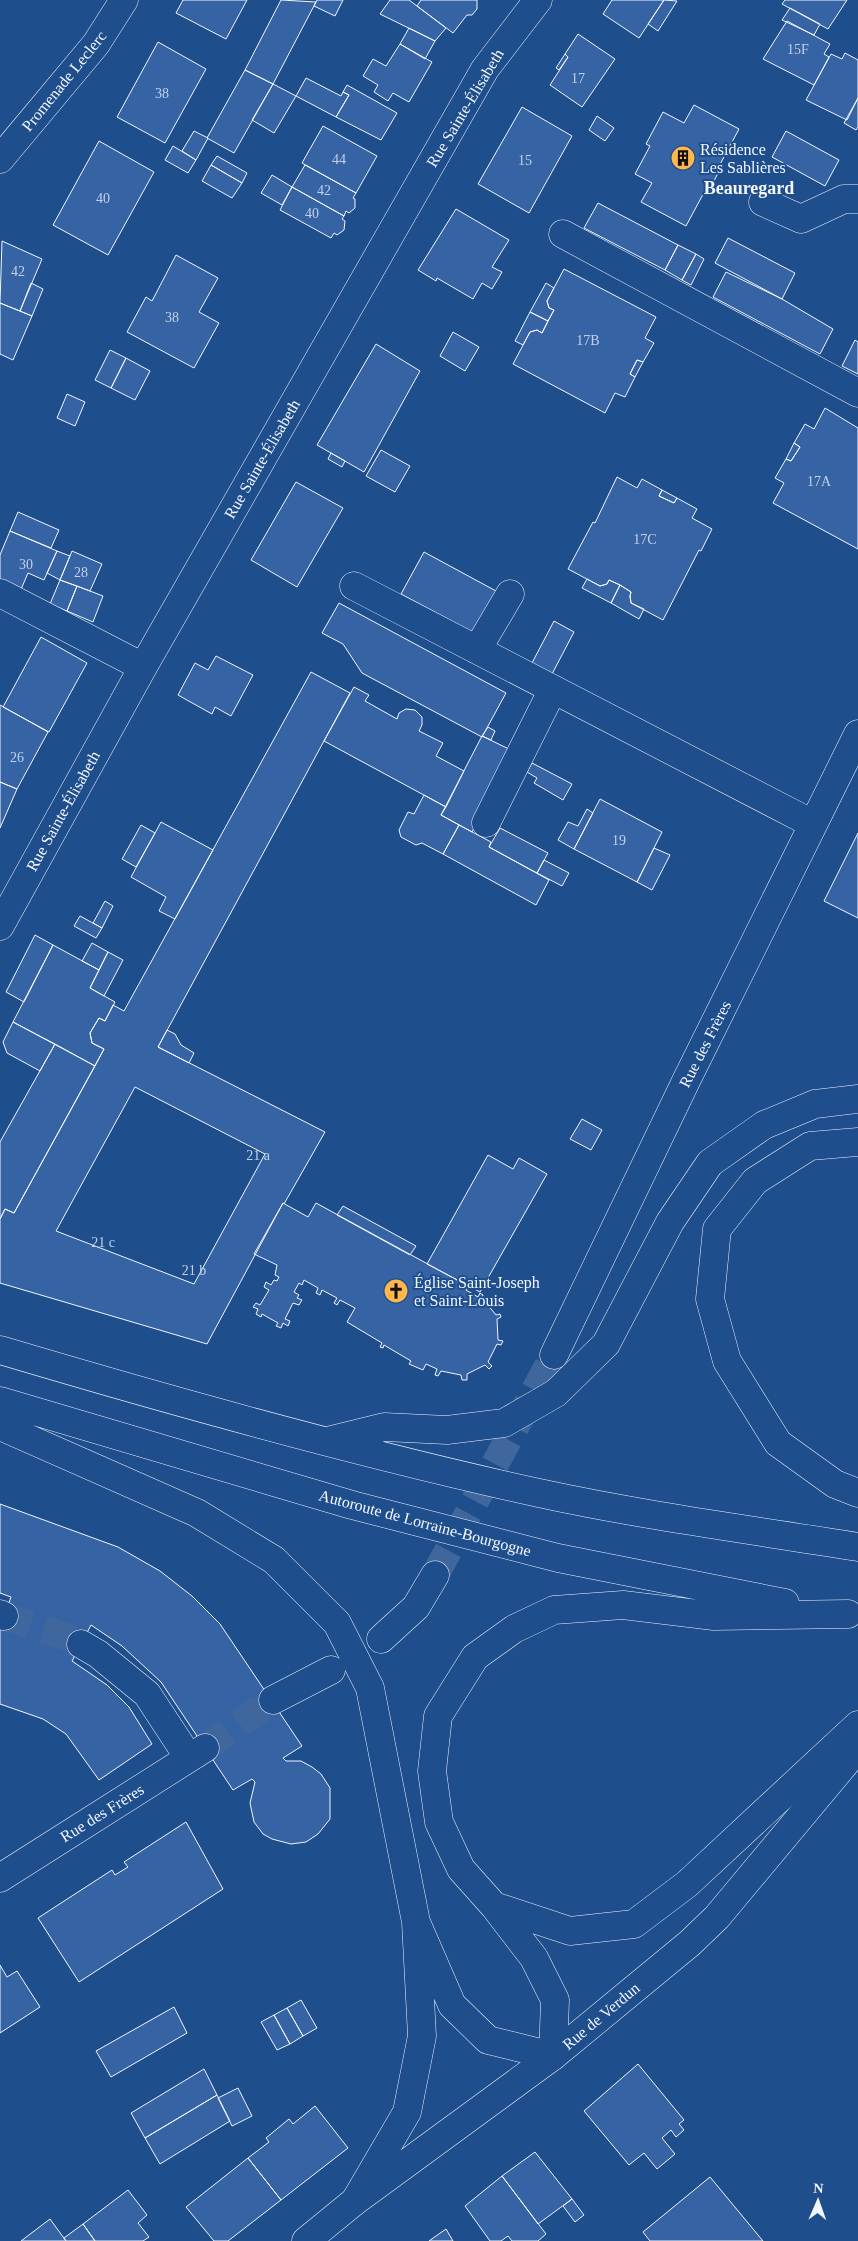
<svg xmlns="http://www.w3.org/2000/svg" width="858" height="2241" font-family="Georgia,serif">
<rect width="100%" height="100%" fill="#1f4e8c"/>
<!-- building -->
<path fill="#3563a3" stroke="#f2f6ff" fill-rule="evenodd" d="M183 0H247L226 39 176 13Z
M281 0 316 2 273 84 245 70Z
M317 0H343L335 16 314 6Z
M390 0H409L446 28 435 41 380 14Z
M421 0H477V9L472 15H467L453 33 417 6Z
M612 0H664L639 38 603 14Z
M664 0 677 1 658 31 648 24Z
M785 0H847L828 29 782 4Z
M790 8 820 24 814 35 782 20Z
M787 21 830 44 824 54 829 57 814 85 763 59Z
M409 28 435 41 425 59 400 44Z
M578 34 615 59 582 107 550 85 568 57 565 54Z
M158 42 206 69 165 143 117 117Z
M400 44 432 62 409 102 393 93 388 101 374 92 378 85 363 76 373 59 386 66Z
M845 53 858 60V98L847 120 806 100 831 54 842 59Z
M565 54 568 57 559 70 556 68Z
M245 70 273 84 234 153 207 138Z
M306 78 341 96 343 92 349 95 336 117 296 96Z
M273 84 296 96 274 133 252 120Z
M347 85 397 113 381 140 336 117 349 95 343 92Z
M858 98V127L856 130 844 123Z
M694 105 739 129 717 170 719 171 711 187 708 185 686 226 641 202 652 183 635 174 650 146 646 144 663 112 684 123Z
M522 107 572 136 529 213 478 184Z
M597 116 614 128 605 141 589 130Z
M323 126 377 156 356 193 302 163Z
M194 131 208 138 196 160 182 151Z
M786 131 839 160 825 186 772 157Z
M99 141 154 172 108 255 53 225Z
M173 146 196 160 188 173 165 160Z
M217 156 247 173 242 183 211 165Z
M211 165 242 183 232 198 202 181Z
M305 165 356 193 353 198 355 199V208L349 213 346 211 344 216 292 187Z
M272 175 292 187 282 205 261 193Z
M292 187 344 216 342 219 345 221 344 230 337 235 334 233 331 238 280 210Z
M598 203 678 245 665 270 584 228Z
M456 209 509 240 492 267 502 272 492 289 482 283 473 299 437 278 436 281 418 270Z
M728 238 795 273 782 299 715 263Z
M2 241 42 259 20 311 0 303Z
M678 245 696 254 682 280 665 270Z
M696 254 704 259 691 285 682 280Z
M176 255 218 278 199 312 219 323 194 368 127 332 146 297 152 301Z
M564 269 656 317 645 338 654 343 643 362 637 360 630 374 635 377 625 397 615 393 605 413 513 364 530 332 537 330 542 333 548 321 554 310 549 308 547 301Z
M726 272 782 299 833 329 820 354 713 297Z
M31 283 43 289 32 316 20 311Z
M546 283 554 288 547 301 549 308 554 310 548 321 530 312Z
M0 303 32 316 13 360 0 354Z
M530 312 548 321 542 333 537 330 530 332 523 345 515 341Z
M453 332 479 347 465 371 440 356Z
M855 340 858 342V374L842 366Z
M376 344 420 371 364 472 317 445Z
M110 350 126 358 111 388 95 380Z
M126 358 150 371 135 400 111 388Z
M637 360 643 362 635 377 630 374Z
M67 394 85 402 75 426 57 418Z
M825 408 858 428V549L773 503 784 483 775 478 786 459 791 461 800 447 794 443 805 424 814 429Z
M794 443 800 447 791 461 786 459Z
M381 450 410 466 395 492 366 476Z
M331 453 345 461 342 467 328 459Z
M617 477 637 488 642 479 662 490 659 496 674 503 677 498 697 509 692 518 712 529 701 551 699 550 663 620 631 603 630 596 631 592 620 585 609 580 607 584 600 586 568 569 593 522 595 523Z
M296 482 343 508 297 587 251 560Z
M662 490 677 498 674 503 659 496Z
M18 512 59 530 51 548 10 531Z
M10 531 57 551 44 580 28 573 19 594 0 586V555Z
M57 551 70 556 60 580 47 573Z
M72 551 102 564 90 591 60 580Z
M424 552 496 591 474 633 401 594Z
M587 579 600 586 607 584 609 580 620 585 611 603 582 588Z
M60 580 77 586 67 611 50 604Z
M620 585 631 592 630 596 631 603 644 609 639 619 611 603Z
M77 586 103 596 93 622 67 611Z
M339 603 506 693 482 737 362 673 343 644 322 633Z
M554 621 574 632 552 674 532 663Z
M41 637 87 663 49 732 3 707Z
M216 656 253 675 231 716 215 707 212 714 178 695 195 663 208 670Z
M311 672 350 693 158 1047 325 1132 284 1204 283 1203 207 1344 0 1283V1219L5 1209 14 1213 104 1049 92 1043 90 1033 99 1018 105 1021 113 1005 124 1011ZM135 1087 265 1154 194 1284 56 1231Z
M354 687 369 695 365 701 397 719 399 713 406 709 415 710 422 717V725L419 731 443 743 436 756 464 771 446 807 324 741Z
M0 705 48 732 17 789 0 782Z
M488 727 495 731 491 740 482 736Z
M482 736 513 751 472 832 441 815Z
M532 763 572 784 563 800 534 783 537 778 527 772Z
M0 782 17 789 0 828Z
M424 795 446 807 441 815 459 825 443 854 422 843 416 845 401 837 399 830 408 812 414 814Z
M600 799 662 832 637 882 574 849Z
M587 809 593 813 574 849 558 840 568 822 578 826Z
M161 822 213 850 175 919 159 911 166 897 131 877Z
M141 825 155 833 136 867 122 859Z
M459 825 491 842 489 847 549 880 536 905 443 854Z
M500 828 548 853 537 873 489 847Z
M858 833V918L824 901Z
M654 848 670 855 652 890 637 882Z
M544 860 569 873 562 886 537 873Z
M105 901 113 906 102 928 93 923Z
M80 916 102 928 96 938 74 926Z
M35 935 53 945 24 1002 6 992Z
M92 943 108 952 99 970 82 961Z
M53 945 99 970 90 988 115 1002 105 1021 99 1018 90 1033 92 1043 104 1049 95 1066 13 1022Z
M108 952 123 960 104 996 90 988Z
M13 1022 55 1044 40 1071 7 1053 3 1042Z
M167 1030 175 1034 181 1045 194 1053 189 1063 158 1047Z
M55 1044 95 1066 14 1213 5 1209 0 1219V1142Z
M582 1119 602 1130 591 1150 570 1139Z
M488 1155 513 1169 519 1158 547 1174 480 1292 427 1264Z
M283 1203 308 1217 316 1203 468 1286 466 1290 478 1297 480 1293 483 1295 482 1298 496 1315 500 1314 501 1317 497 1319 498 1340 503 1341 501 1345 497 1344 488 1362 492 1366 489 1369 485 1365 467 1374V1380H462L461 1375 441 1371 438 1376 435 1375 437 1369 426 1364 423 1370 409 1364 411 1361 384 1345 383 1348 380 1347 382 1343 347 1322 355 1308 340 1300 337 1305 334 1303 337 1298 322 1290 320 1295 316 1293 318 1288 304 1280 302 1285 299 1283 294 1292 299 1295 297 1298 302 1300 299 1305 293 1303 285 1319 290 1321 288 1326 283 1323 281 1328 276 1326 278 1323 262 1314 261 1317 256 1314 258 1309 253 1307 256 1303 260 1305 269 1290 264 1287 266 1282 271 1285 274 1280 277 1281 279 1277 275 1275 277 1265 254 1254Z
M343 1206 416 1246 410 1255 337 1215Z
M0 1504 118 1547 160 1571 192 1596 220 1624 302 1746 283 1758 286 1761H301L312 1767 321 1774 330 1788V1819L318 1834 306 1842 291 1844 272 1839 263 1834 254 1822 250 1803 255 1782 252 1779 233 1790 161 1682 122 1646 91 1625 72 1661 107 1685 129 1707 152 1744 99 1780 66 1734 43 1719 0 1704V1627L11 1597 0 1593Z
M186 1822 223 1889 79 1982 38 1918 112 1870 115 1875 128 1867 124 1862Z
M0 1965 7 1977 17 1971 40 2007 0 2033Z
M301 2000 317 2028 303 2036 287 2008Z
M174 2007 187 2033 111 2077 96 2051Z
M287 2008 303 2036 290 2044 274 2015Z
M274 2015 290 2044 277 2050 261 2022Z
M638 2064 684 2120 679 2124 684 2130 676 2137 671 2130 662 2138 675 2154 657 2169 644 2153 629 2165 584 2111Z
M204 2069 217 2095 145 2138 131 2113Z
M238 2088 252 2116 232 2126 218 2098Z
M217 2095 230 2121 160 2164 145 2138Z
M315 2106 348 2148 281 2200 248 2158 269 2142 266 2138 289 2119 293 2124Z
M535 2152 572 2199 538 2224 502 2176Z
M248 2158 281 2200 228 2241H214L186 2207Z
M502 2176 546 2234 538 2241H512L508 2236 501 2241H490L465 2206Z
M710 2177 763 2241H650L643 2232Z
M128 2190 147 2215 138 2223 149 2237 143 2241H95L83 2224Z
M572 2199 584 2215 575 2222 563 2206Z
M50 2219 66 2241H21Z
M83 2224 95 2241H66L64 2238Z
M446 2229 453 2241H429Z"/>
<g fill="none" stroke-linecap="round" stroke-linejoin="round">
<!-- minor-tunnel -->
<path stroke="#3f679d" stroke-width="28" stroke-dasharray="28 14" stroke-linecap="butt" d="M435 1575 554 1355
M4 1616 70 1638 81 1644
M205 1748 273 1700"/>
<defs>
<path id="minor" d="M0 159 96 44 124 0
M763 202 801 219 844 199H858
M563 234 858 393
M354 586 813 824
M0 593 143 667
M477 650 510 594
M486 823 553 689
M0 926 143 667 485 69 538 0
M554 1355 686 1081 858 734
M0 1614 4 1616
M381 1639 416 1607 435 1575
M81 1644 98 1654 147 1694 189 1758
M273 1700 331 1670
M0 1878 205 1748"/>
<path id="major" d="M306 2241 355 2201 553 2056 690 1943 717 1917 858 1748"/>
<path id="highway" d="M858 1142 810 1146 755 1181 717 1229 710 1299 727 1361 778 1443 835 1484 858 1493
M0 1350C178 1403 357 1453 539 1493 645 1516 752 1530 858 1547
M0 1401 352 1505 558 1558 785 1603
M0 1426 197 1513 274 1560 337 1623 370 1688 416 1922 422 2036 407 2112 355 2201
M327 1441 384 1427 447 1430 504 1423 556 1393 606 1344 670 1222 710 1163 764 1125 815 1104 858 1099
M494 1906 570 1931 634 1924 687 1884 858 1725
M416 1922 452 2005 488 2040 553 2056 555 2000 534 1958 494 1906 461 1869 439 1822 432 1771 438 1716 475 1657 514 1629 554 1610 623 1605 714 1616 848 1614"/>
</defs>
<!-- minor casing -->
<use href="#minor" stroke="#f2f6ff" stroke-width="29"/>
<!-- major casing -->
<use href="#major" stroke="#f2f6ff" stroke-width="29"/>
<!-- highway casing -->
<use href="#highway" stroke="#f2f6ff" stroke-width="29"/>
<!-- minor -->
<use href="#minor" stroke="#1f4e8c" stroke-width="28"/>
<!-- major -->
<use href="#major" stroke="#1f4e8c" stroke-width="28"/>
<!-- highway -->
<use href="#highway" stroke="#1f4e8c" stroke-width="28"/>
</g>
<!-- icons -->
<defs>
<symbol id="building-disc" viewBox="-11 -11 22 22"><circle r="9.5" fill="#ffb74d" stroke="#1f4e8c"/><path d="M-4-6H4V6H1V3H-1V6H-4ZM-2.5-4.3h1.7v1.8h-1.7ZM.8-4.3h1.7v1.8H.8ZM-2.5-1h1.7V.8h-1.7ZM.8-1h1.7V.8H.8Z" fill="#111"/></symbol>
<symbol id="church-disc" viewBox="-11 -11 22 22"><circle r="9.5" fill="#ffb74d" stroke="#1f4e8c"/><path d="M-1.2-6h2.4v3.5h3.3v2.4h-3.3V6h-2.4V-.1h-3.3v-2.4h3.3Z" fill="#111"/></symbol>
</defs>
<g fill-rule="evenodd">
<use href="#building-disc" x="669" y="144" width="28" height="28"/>
<use href="#church-disc" x="382" y="1277" width="28" height="28"/>
</g>
<g text-anchor="middle" dominant-baseline="central" stroke-width="4" stroke-linejoin="round" paint-order="stroke">
<!-- number labels -->
<g font-size="14" fill="#c3d1e8">
<text x="798" y="49">15F</text>
<text x="578" y="78">17</text>
<text x="162" y="93">38</text>
<text x="339" y="159">44</text>
<text x="525" y="160">15</text>
<text x="324" y="190">42</text>
<text x="103" y="198">40</text>
<text x="312" y="213">40</text>
<text x="18" y="271">42</text>
<text x="172" y="317">38</text>
<text x="588" y="340">17B</text>
<text x="819" y="481">17A</text>
<text x="645" y="539">17C</text>
<text x="26" y="564">30</text>
<text x="81" y="572">28</text>
<text x="17" y="757">26</text>
<text x="619" y="840">19</text>
<text x="258" y="1155">21 a</text>
<text x="103" y="1242">21 c</text>
<text x="194" y="1270">21 b</text>
</g>
<!-- street labels -->
<g font-size="16" fill="#f2f6ff" stroke="#1f4e8c">
<text transform="translate(64 81) rotate(-51)">Promenade Leclerc</text>
<text transform="translate(465 108) rotate(-59)">Rue Sainte-Élisabeth</text>
<text transform="translate(262 459) rotate(-60)">Rue Sainte-Élisabeth</text>
<text transform="translate(63 811) rotate(-61)">Rue Sainte-Élisabeth</text>
<text transform="translate(705 1044) rotate(-63)">Rue des Frères</text>
<text transform="translate(425 1523) rotate(15)">Autoroute de Lorraine-Bourgogne</text>
<text transform="translate(102 1813) rotate(-32)">Rue des Frères</text>
<text transform="translate(601 2016) rotate(-40)">Rue de Verdun</text>
</g>
<!-- poi labels -->
<g font-size="16" fill="#f2f6ff" stroke="#1f4e8c" text-anchor="start">
<text x="700" y="149">Résidence<tspan x="700" dy="18">Les Sablières</tspan></text>
<text x="414" y="1282">Église Saint-Joseph<tspan x="414" dy="18">et Saint-Louis</tspan></text>
</g>
<!-- neighbourhood labels -->
<g font-size="18" font-weight="bold" fill="#f2f6ff" stroke="#1f4e8c">
<text x="749" y="188">Beauregard</text>
</g>
</g>
<!-- north arrow -->
<g transform="translate(818 2201) rotate(2)" stroke="#1f4e8c" stroke-width="4" paint-order="stroke">
<path d="M0-4L9 19L0 12L-9 19Z" fill="#f2f6ff"/>
<text y="-8" font-size="14" font-weight="bold" text-anchor="middle" fill="#f2f6ff">N</text>
</g>
</svg>
